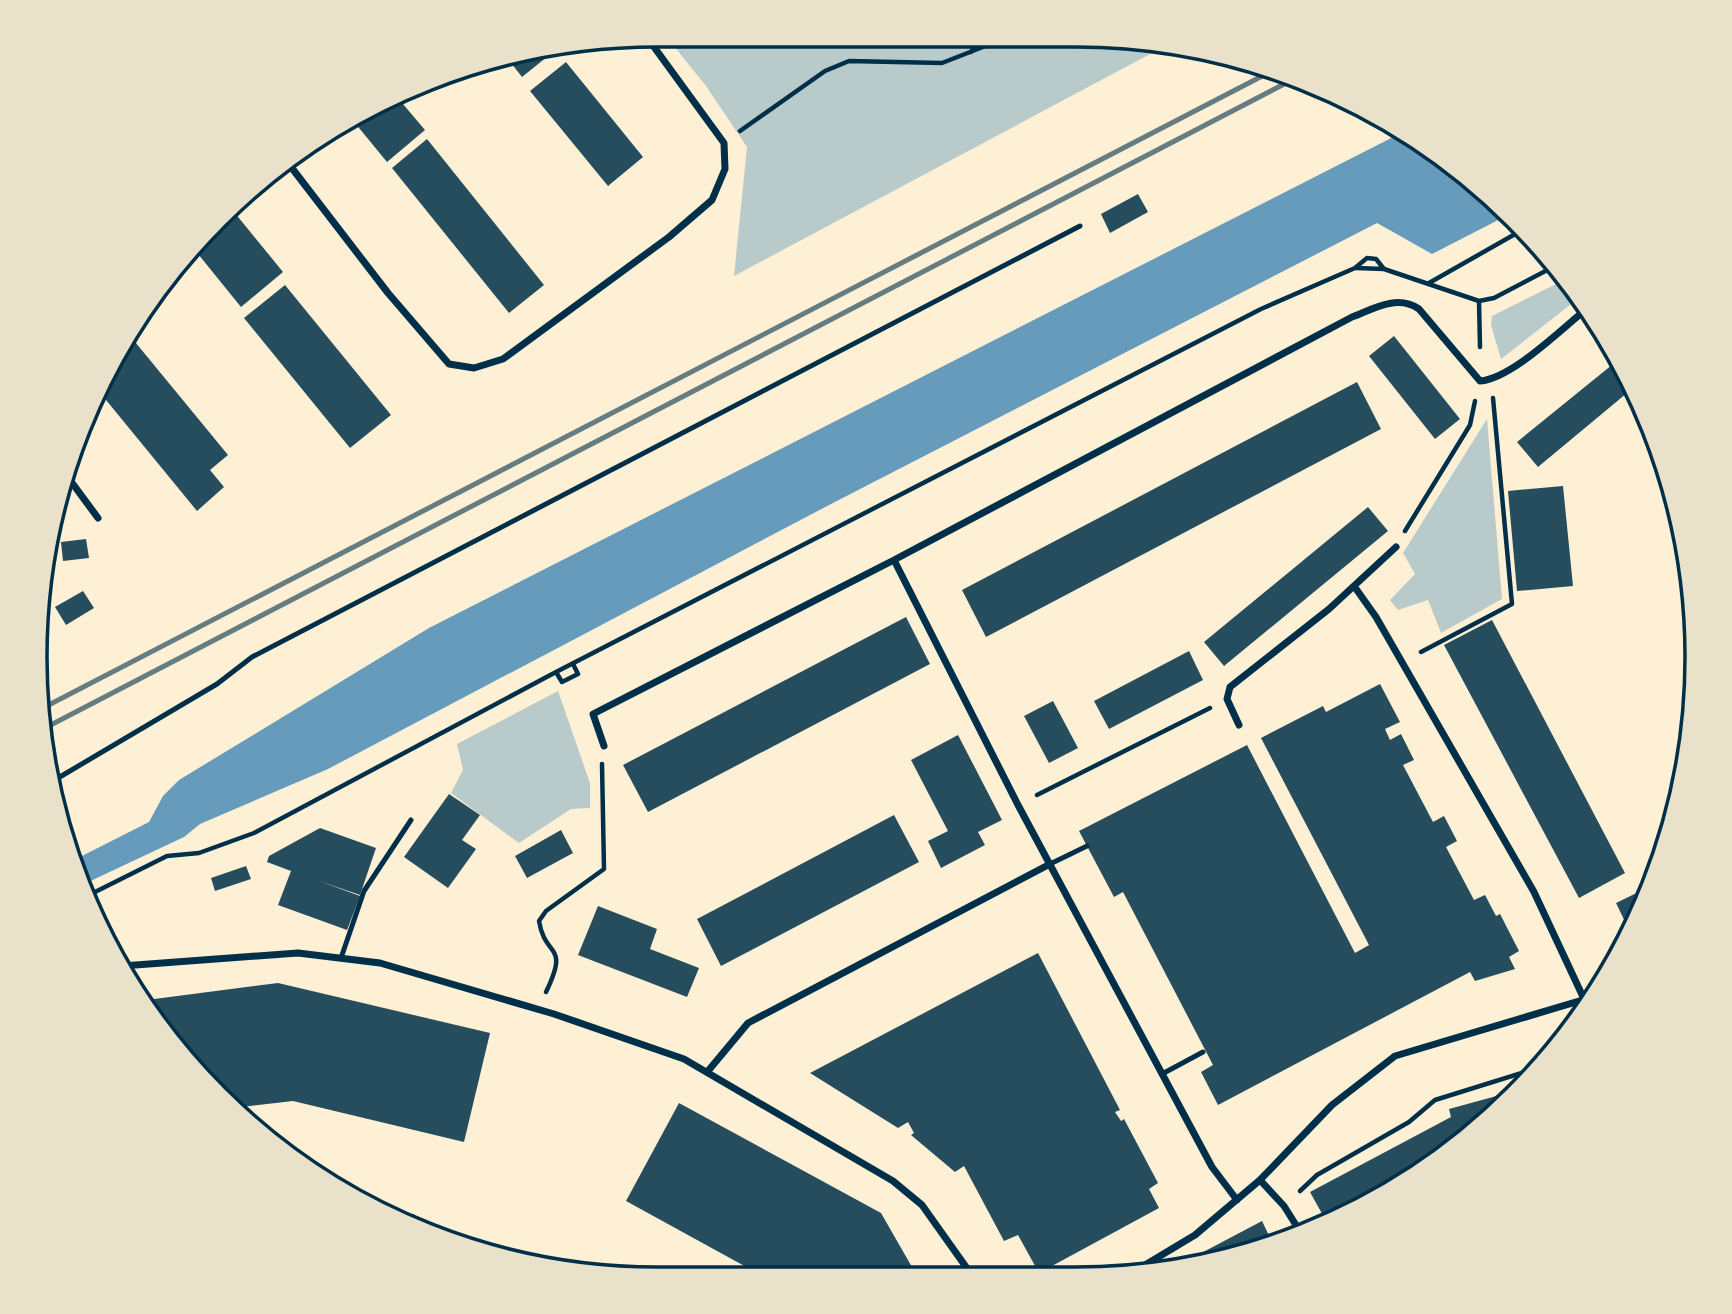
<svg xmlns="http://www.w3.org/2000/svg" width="1732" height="1314" font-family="Manrope,sans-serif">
<rect width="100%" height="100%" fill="#fdf0d5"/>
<!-- green -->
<path fill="#b9caca" d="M665 35 1115 36 1167 45 734 276 747 147 706 86Z
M1566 279 1580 297 1501 359 1491 325 1492 316Z
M1487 419 1502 599 1441 633 1428 600 1398 610 1390 600 1415 574 1403 553Z
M558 691 590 783V808L571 809 519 843 451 793 463 770 457 744Z"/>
<!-- water -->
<path fill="#669bbc" d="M1403 132 1421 140 1510 214 1432 254 1377 223 831 504 328 769 200 824 184 837 82 885 70 862 149 822 163 796 179 780 429 628Z"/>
<!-- building -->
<path fill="#264d5e" d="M558 48 522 77 505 55 525 52Z
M566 62 643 157 608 186 530 91Z
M397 97 425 130 387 162 350 117Z
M427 139 544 285 509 313 392 168Z
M1138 194 1148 212 1110 233 1101 214Z
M230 207 283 272 241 307 194 249 217 217Z
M285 285 391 415 350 448 244 318Z
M1394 336 1460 419 1435 439 1369 356Z
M131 337 228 455 210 470 224 487 197 511 97 389Z
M1618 360 1633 388 1538 467 1517 442Z
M1357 382 1381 429 986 637 962 590Z
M1563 486 1573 586 1517 591 1508 491Z
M1368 507 1388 531 1224 666 1204 642Z
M86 539 89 558 63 561 61 542Z
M83 591 94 608 66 625 55 607Z
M906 617 930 664 648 812 623 765Z
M1492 620 1625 873 1579 898 1444 645Z
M1189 651 1203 680 1109 729 1094 701Z
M1380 684 1400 722 1385 729 1390 740 1401 734 1414 760 1403 765 1433 822 1444 816 1457 841 1446 847 1474 900 1485 895 1496 916 1500 914 1519 951 1509 957 1515 969 1475 981 1470 972 1218 1105 1201 1072 1213 1065 1123 892 1114 897 1079 831 1247 745 1355 953 1369 945 1261 738 1323 706 1326 712Z
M1053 701 1078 748 1049 763 1024 716Z
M958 735 1002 820 978 832 985 845 941 868 928 841 948 831 911 760Z
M449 794 480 815 462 840 476 849 448 888 404 857Z
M894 815 919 862 721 966 697 919Z
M320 828 376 848 360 895 319 881 360 896 347 930 278 905 291 871 267 862 269 856Z
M561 830 573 853 527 878 515 856Z
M246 866 251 879 215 891 211 878Z
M1653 885 1650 895 1630 932 1616 903Z
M598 906 657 929 650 949 699 968 687 997 578 955Z
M1038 953 1120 1110 1115 1112 1121 1121 1124 1119 1158 1183 1149 1189 1159 1208 1039 1273 1018 1235 1004 1241 964 1166 955 1172 911 1135 914 1133 908 1122 898 1128 810 1073Z
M278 983 490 1033 464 1142 293 1101 233 1108 139 1001Z
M1511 1092 1513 1099 1421 1174 1326 1221 1310 1192 1451 1117 1449 1109Z
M679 1103 881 1213 916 1274H759L626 1201Z
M414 1214 422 1230 401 1221Z
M1262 1221 1274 1246 1171 1270V1269Z"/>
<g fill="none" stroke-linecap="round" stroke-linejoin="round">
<!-- path -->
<path stroke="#003049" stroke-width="4.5" d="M971 52 980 36
M740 131 825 71 849 61 942 63 1011 36
M1356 268 1384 269 1479 301 1494 298 1555 266
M1429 283 1524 229
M1479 301 1480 347
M1405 531 1470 425 1475 401
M1421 652 1512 604 1493 398
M556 672 562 682 578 674 573 664
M1037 795 1210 708
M87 896 167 856 199 853 254 833 556 672 1261 309 1355 268 1367 258 1376 259 1384 269
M546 992C570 942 545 959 539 921L546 911 604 869 602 764
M1300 1191 1317 1175 1409 1122 1435 1100 1538 1068"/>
<!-- service -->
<path stroke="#003049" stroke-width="5" d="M53 781 217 684 252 657 1080 226
M1050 864 1087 846
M341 958 364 891 411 820
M1162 1074 1203 1052"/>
<!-- minor -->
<path stroke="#003049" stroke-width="7" d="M288 163 388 293 449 364 474 368 503 359 669 237 712 200 725 169 724 143 646 36
M67 476 98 518
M894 560 1018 805 1212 1167 1237 1200
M1354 586 1376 617 1534 892 1584 999
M1239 725 1227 699 1230 687 1329 609 1396 547
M604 746 593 714 894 560 1352 317C1373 309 1397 294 1419 309L1480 381C1513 378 1562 328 1589 307
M122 966 298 953 380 963 554 1014 684 1059 893 1181 922 1205 971 1274
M708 1071 748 1023 1050 864
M1260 1180 1284 1206 1301 1233
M1130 1274 1195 1235 1260 1180 1332 1105 1395 1056 1596 996"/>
<!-- rail -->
<path stroke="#657d81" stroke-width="5" d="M39 710 1270 72
M43 729 1290 81"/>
</g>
<!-- crop -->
<path d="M0 0H1732V1314H0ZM657 47H1075A610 610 0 0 1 1685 657V657A610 610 0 0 1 1075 1267H657A610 610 0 0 1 47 657V657A610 610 0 0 1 657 47Z" fill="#e9e1ca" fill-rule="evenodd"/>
<path fill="none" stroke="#003049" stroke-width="3.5" d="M657 47H1075A610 610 0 0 1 1685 657V657A610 610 0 0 1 1075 1267H657A610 610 0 0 1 47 657V657A610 610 0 0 1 657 47Z"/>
</svg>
